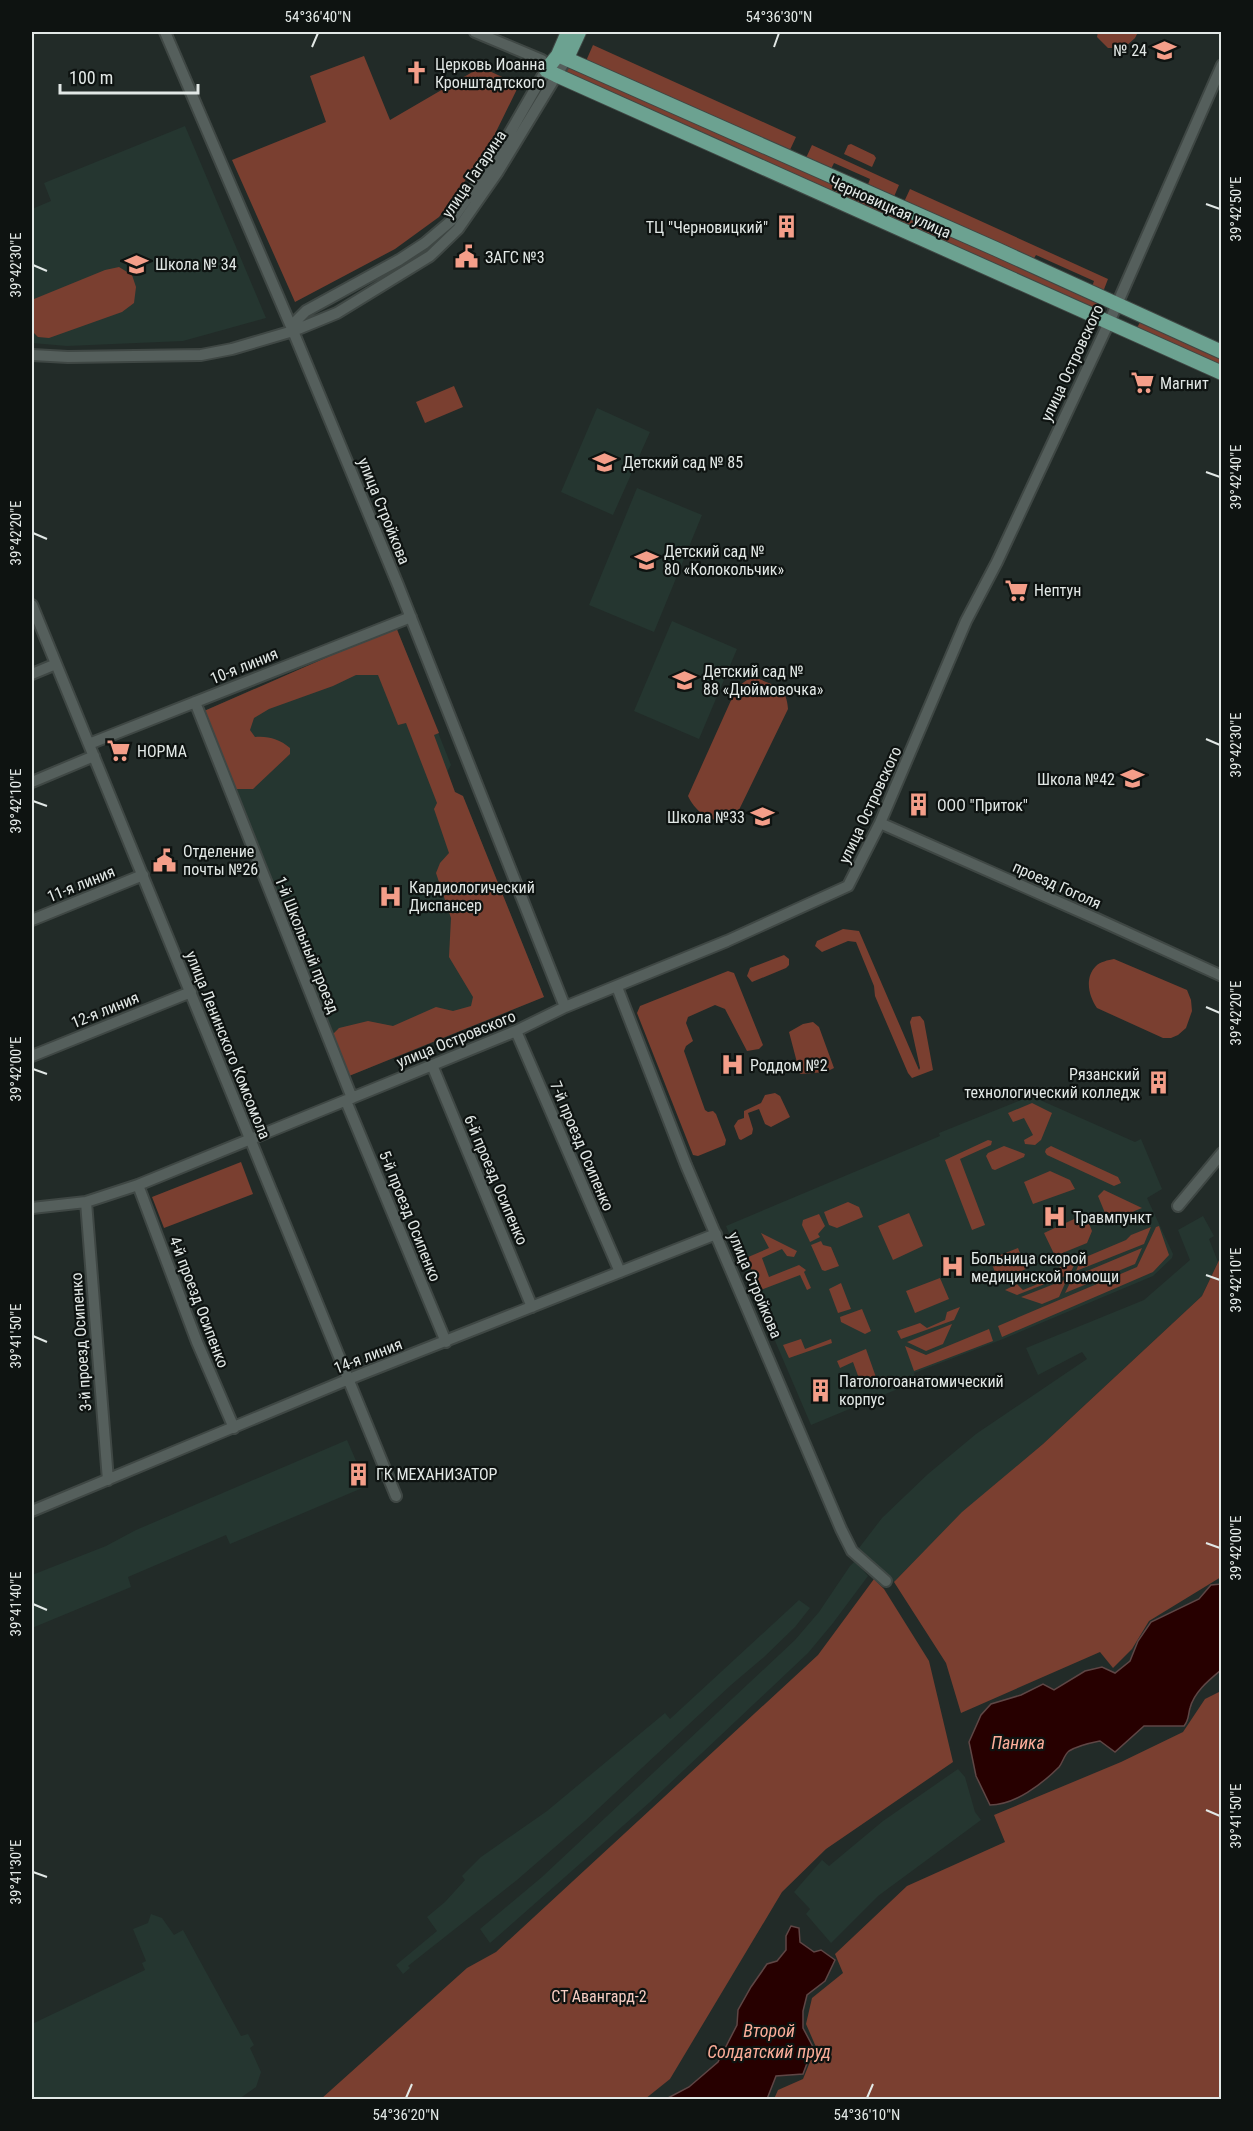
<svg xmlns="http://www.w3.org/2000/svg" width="1253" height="2131" font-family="'Roboto Condensed',sans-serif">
<rect width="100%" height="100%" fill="#222b28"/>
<!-- built -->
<path fill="#253630" d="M185 126 266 318 183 341 67 346 32 343V209L51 201 44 183Z
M597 408 650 432 613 515 561 492Z
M637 488 702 515 654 632 589 605Z
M672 621 737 649 699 739 634 711Z
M396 627 451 765 447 772 455 792 463 796 544 997 349 1076 204 711Z
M1031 1096 1135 1142 1141 1139 1162 1189 1147 1198 1173 1254 1172 1258 1153 1276 1003 1339 914 1373 917 1381 811 1425 726 1226 940 1136 939 1133Z
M1203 1216 1214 1236 1209 1239 1218 1262 1202 1296 1043 1444 962 1513 894 1582 859 1548 882 1518 928 1474 976 1434 1087 1359 1082 1352 1038 1375 1026 1348 1144 1300 1190 1260 1178 1230Z
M347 1440 367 1486 230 1544 226 1535 128 1577 131 1587 32 1628V1575L106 1546 136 1530Z
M855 1561 868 1576 833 1623 808 1653 650 1802 490 1943 480 1929 542 1877 795 1640 819 1612 850 1566Z
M799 1600 810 1608 795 1627 764 1657 731 1685 585 1821 517 1880 408 1966 410 1968 403 1974 396 1965 437 1931 427 1917 445 1902 465 1880 462 1876 481 1857 547 1811 665 1713 670 1719Z
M958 1769 965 1777 975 1812 981 1820 878 1896 831 1943 806 1914 810 1909 794 1892 822 1860 829 1866 883 1821Z
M151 1914 162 1918 174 1935 183 1930 241 2036 248 2034 254 2045 250 2048 261 2072 256 2087 239 2099H32V2024L145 1970 142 1963 146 1961 133 1929 148 1923Z"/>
<!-- green -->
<path fill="#7a3f30" d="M1098 32H1138L1135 38 1124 48H1108L1097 37Z
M593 45 796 137 789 152 586 61Z
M364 56 390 120 481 67 519 85 492 140 455 196 439 217 395 249 295 302 232 160 326 122 310 76Z
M570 66 1003 258 1100 304V306L1097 311 568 74 566 69Z
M851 144 874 155 876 158 872 167 844 154 848 145Z
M812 145 899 185 893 199 867 187 870 179 834 163 831 169 806 158Z
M910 189 1108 279 1103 292 1092 287 1094 281 1036 255 1033 260 904 202Z
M119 267 132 275 136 287 134 303 122 312 49 338 38 337 32 331V303L34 299 105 270Z
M1140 322 1221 358V368L1136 330Z
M454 386 463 407 425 423 416 402Z
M396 627 439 733 434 735 455 792 463 796 544 997 349 1076 333 1034 339 1028 368 1021 393 1026 436 1007 453 1011 471 1006 473 997 449 957 451 918 436 873 440 863 449 853 434 809 437 803 406 723 398 725 378 675H356L333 686 269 709 254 718 250 730 255 737C269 736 279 739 290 748V754L253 789H235L204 711Z
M757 678C775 686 787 687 788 709L737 814C718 829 697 815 688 796L737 687 747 680Z
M843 929 859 931 919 1070 920 1068 910 1022 912 1017 920 1016 924 1021 933 1070 912 1078 908 1073 875 996 874 986 856 942 848 941 822 952 815 946 817 941Z
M784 955 789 959V965L786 968 752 982 747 976 750 968Z
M1114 959 1187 990 1191 1000 1192 1011 1186 1028 1178 1035 1171 1038H1163L1097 1008C1089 997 1084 978 1096 966 1100 962 1108 960 1114 959Z
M728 971 734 973 763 1045 759 1049 747 1051 725 1009 715 1005 688 1017 686 1023 693 1041 686 1046 684 1051 705 1110 708 1112 713 1111 716 1114 726 1140 725 1145 698 1156 693 1155 637 1013 640 1006Z
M813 1022 819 1027 834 1068 826 1072 800 1074 789 1032 803 1024Z
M775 1093 780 1096 790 1117 771 1127 765 1124 759 1109 748 1113 753 1129 752 1134 741 1140 739 1139 734 1126 738 1120 744 1118V1111L761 1103 765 1095Z
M1032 1103 1052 1113 1041 1140 1035 1145 1025 1144 1024 1140 1033 1135 1024 1118 1013 1122 1008 1113Z
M988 1140 992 1141 991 1145 960 1159 985 1225 972 1230 945 1160Z
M1004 1146 1025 1154 1024 1157 995 1170 992 1169 986 1156 988 1153Z
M1051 1146 1118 1177 1121 1183 1114 1186 1047 1155 1045 1152 1046 1149Z
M241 1162 253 1194 164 1228 152 1197Z
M1050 1171 1070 1180 1075 1189 1033 1204 1024 1182Z
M1104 1190 1142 1208 1102 1224 1100 1220 1105 1213 1098 1196Z
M848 1202 859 1207 863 1217 837 1228 829 1225 824 1212Z
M909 1213 923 1246 893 1260 878 1226Z
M819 1214 825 1226 818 1234 820 1237 810 1242 802 1225 803 1220Z
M1085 1214 1092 1231 1087 1243 1055 1256 1044 1233Z
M1159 1226 1169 1255 1153 1272 1002 1337 998 1326 1137 1267 1156 1227Z
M1151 1227 1144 1244 1076 1271 1081 1259 1126 1240 1131 1235Z
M761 1233 797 1251 794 1257 787 1256 782 1249 762 1258 769 1277 799 1265 806 1270 804 1272 811 1288 807 1290 800 1275 761 1290 746 1258 769 1248Z
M821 1241 823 1245 831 1247 839 1266 825 1271 822 1270 811 1245Z
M1018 1248 1026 1269 998 1280 990 1259Z
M1142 1248 1135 1264 1065 1293 1073 1277Z
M1221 1256V1577L1149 1621 1132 1649 1113 1668 1100 1652 961 1713 946 1663 894 1582 962 1512 1043 1444 1202 1296Z
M1076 1261 1070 1274 1017 1295 1005 1290 1017 1284 1023 1290 1055 1277 1058 1268Z
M940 1278 949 1299 915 1313 906 1291Z
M1067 1279 1059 1297 1042 1304 1021 1297Z
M841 1283 851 1309 838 1313 829 1289Z
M960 1307 954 1320 901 1339 897 1331 920 1323 927 1328 945 1320 947 1312Z
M862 1309 871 1331 865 1334 841 1322 840 1317Z
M952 1324 943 1344 926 1351 907 1342Z
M989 1329 993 1341 914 1371 905 1346 926 1355Z
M801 1339 805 1349 831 1339 832 1343 789 1358 783 1345Z
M866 1349 877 1380 864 1385 861 1384 853 1362 840 1368 837 1361Z
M874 1579 884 1589 929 1661 953 1762 826 1849 782 1892 670 2079 645 2099H321L467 1968 496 1952 818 1655Z
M1221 1691V2099H774L778 2090 803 2079 816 2047 806 2024 812 1998 843 1973 835 1954 907 1886 1005 1842 994 1815 1121 1762 1183 1732 1205 1699Z"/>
<!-- water -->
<path fill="#270000" stroke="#5f4645" stroke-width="1.5" d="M1221 1584V1670C1209 1680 1194 1692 1190 1708 1188 1715 1189 1720 1184 1726H1144L1115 1752 1100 1741C1090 1743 1079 1745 1069 1751 1064 1755 1063 1762 1059 1767 1042 1784 1015 1805 990 1805L976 1776 969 1742 981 1715 991 1704 1021 1695 1043 1684 1054 1690 1085 1671 1102 1667 1115 1673 1130 1661 1138 1641 1151 1622 1199 1599 1211 1585Z
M791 1926 799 1928 800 1942 814 1952 821 1950 835 1960 825 1981 807 1995 803 2011V2028L813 2047 803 2074 776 2076 767 2099H666L689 2087 718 2062 737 2025 738 2010 751 1987 767 1964 777 1961 786 1950V1936Z"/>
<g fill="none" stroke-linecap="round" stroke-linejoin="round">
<defs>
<path id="minor" d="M165 32 293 331 398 585 565 1007
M293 331 297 320 306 311 399 260 425 243 451 221 493 162 546 70 542 60 475 32
M32 355 68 357 201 355 232 349 293 331 337 313 430 256 458 229 497 173 567 58
M32 605 396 1496
M32 674 56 664
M195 702 352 1098
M89 744 411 617
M32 782 94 756
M880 823 1097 919 1222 976
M32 920 143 875
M617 987 686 1165 841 1529 852 1551 886 1581
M516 1031 620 1272
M32 1056 191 992
M432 1065 532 1307
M346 1101 446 1342
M138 1185 197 1342 234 1428
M86 1202 108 1480
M1178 1206 1222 1153
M32 1208 86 1202 138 1185 516 1031 565 1007 727 941 848 886 880 823 966 621 997 562 1111 318 1222 65
M32 1511 349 1379 716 1234"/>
<path id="major" d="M568 32 558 55 546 70 556 75 1222 373
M558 55 996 249 1222 352
M567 58 579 32"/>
</defs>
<!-- minor casing -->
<use href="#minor" stroke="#3f4744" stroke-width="14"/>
<!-- major casing -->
<use href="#major" stroke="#3f4744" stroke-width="16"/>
<!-- minor -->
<use href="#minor" stroke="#555f5c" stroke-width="10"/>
<!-- major -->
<use href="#major" stroke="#6ca291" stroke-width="14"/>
</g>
<!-- ticks -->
<path fill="none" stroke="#e2e8e6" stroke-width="2" d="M312 47 318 33M774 47 779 33M1206 204 1220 209M33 265 47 271M1206 472 1220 477M33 533 47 539M1206 739 1220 745M33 801 47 806M1206 1007 1220 1013M33 1069 47 1074M1206 1275 1220 1280M33 1336 47 1342M1206 1543 1220 1548M33 1604 47 1610M1206 1810 1220 1816M33 1872 47 1877M406 2098 412 2084M867 2098 873 2084"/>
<!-- icons -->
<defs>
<symbol id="school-bare" viewBox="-9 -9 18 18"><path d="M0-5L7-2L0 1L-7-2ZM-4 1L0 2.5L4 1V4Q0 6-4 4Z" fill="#f49e89" stroke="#0e1311" stroke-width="2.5" paint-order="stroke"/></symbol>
<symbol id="church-bare" viewBox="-9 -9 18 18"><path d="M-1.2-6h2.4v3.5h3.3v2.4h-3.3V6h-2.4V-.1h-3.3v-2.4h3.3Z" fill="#f49e89" stroke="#0e1311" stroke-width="2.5" paint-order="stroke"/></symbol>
<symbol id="building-bare" viewBox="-9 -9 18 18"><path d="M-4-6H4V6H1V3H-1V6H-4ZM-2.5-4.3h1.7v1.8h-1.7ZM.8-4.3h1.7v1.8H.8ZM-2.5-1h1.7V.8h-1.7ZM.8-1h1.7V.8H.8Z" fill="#f49e89" stroke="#0e1311" stroke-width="2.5" paint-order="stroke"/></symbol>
<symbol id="civic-bare" viewBox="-9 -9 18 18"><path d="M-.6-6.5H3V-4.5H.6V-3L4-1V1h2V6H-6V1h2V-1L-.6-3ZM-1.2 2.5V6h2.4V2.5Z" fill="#f49e89" stroke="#0e1311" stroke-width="2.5" paint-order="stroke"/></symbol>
<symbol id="supermarket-bare" viewBox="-9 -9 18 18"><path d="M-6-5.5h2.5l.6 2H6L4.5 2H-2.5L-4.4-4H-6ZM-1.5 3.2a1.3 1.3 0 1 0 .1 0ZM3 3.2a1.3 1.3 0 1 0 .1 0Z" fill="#f49e89" stroke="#0e1311" stroke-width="2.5" paint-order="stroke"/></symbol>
<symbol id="hospital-bare" viewBox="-9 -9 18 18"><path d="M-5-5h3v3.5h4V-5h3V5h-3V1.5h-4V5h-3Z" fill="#f49e89" stroke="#0e1311" stroke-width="2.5" paint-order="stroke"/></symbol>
</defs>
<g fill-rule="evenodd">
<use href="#school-bare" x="1148" y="34" width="33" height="33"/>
<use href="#church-bare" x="400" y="56" width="33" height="33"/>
<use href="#building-bare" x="770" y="210" width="33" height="33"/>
<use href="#civic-bare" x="450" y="240" width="33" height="33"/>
<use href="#school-bare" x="120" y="248" width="33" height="33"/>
<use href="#supermarket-bare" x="1126" y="366" width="33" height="33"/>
<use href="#school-bare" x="588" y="446" width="33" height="33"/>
<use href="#school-bare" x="630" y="544" width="33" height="33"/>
<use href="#supermarket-bare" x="1000" y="574" width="33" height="33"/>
<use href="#school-bare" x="668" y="664" width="33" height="33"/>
<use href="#supermarket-bare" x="102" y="734" width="33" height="33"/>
<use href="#school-bare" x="1116" y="762" width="33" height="33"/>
<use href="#building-bare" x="902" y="788" width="33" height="33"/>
<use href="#school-bare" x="746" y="800" width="33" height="33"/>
<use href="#civic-bare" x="148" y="844" width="33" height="33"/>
<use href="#hospital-bare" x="374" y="880" width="33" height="33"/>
<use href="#hospital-bare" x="716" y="1048" width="33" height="33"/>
<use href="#building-bare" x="1142" y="1066" width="33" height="33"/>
<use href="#hospital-bare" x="1038" y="1200" width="33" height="33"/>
<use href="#hospital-bare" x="936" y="1250" width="33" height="33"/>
<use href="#building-bare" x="804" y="1374" width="33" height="33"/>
<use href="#building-bare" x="342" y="1458" width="33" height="33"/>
</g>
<g text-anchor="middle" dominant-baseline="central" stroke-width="4.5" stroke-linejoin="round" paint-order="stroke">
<!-- poi labels -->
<g font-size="16" fill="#e2e8e6" stroke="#0e1311" text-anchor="start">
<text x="1147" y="50" text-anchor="end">№ 24</text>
<text x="435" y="64">Церковь Иоанна<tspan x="435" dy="18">Кронштадтского</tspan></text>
<text x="768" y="227" text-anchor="end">ТЦ "Черновицкий"</text>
<text x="485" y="257">ЗАГС №3</text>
<text x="155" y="264">Школа № 34</text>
<text x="1160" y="383">Магнит</text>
<text x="623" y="462">Детский сад № 85</text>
<text x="664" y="551">Детский сад №<tspan x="664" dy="18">80 «Колокольчик»</tspan></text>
<text x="1034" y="590">Нептун</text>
<text x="703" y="671">Детский сад №<tspan x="703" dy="18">88 «Дюймовочка»</tspan></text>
<text x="137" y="751">НОРМА</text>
<text x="1115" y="779" text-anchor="end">Школа №42</text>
<text x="937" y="805">ООО "Приток"</text>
<text x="745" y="817" text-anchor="end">Школа №33</text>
<text x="183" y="851">Отделение<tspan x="183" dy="18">почты №26</tspan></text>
<text x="409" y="887">Кардиологический<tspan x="409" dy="18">Диспансер</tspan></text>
<text x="750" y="1065">Роддом №2</text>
<text x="1140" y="1074" text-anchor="end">Рязанский<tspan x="1140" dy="18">технологический колледж</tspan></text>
<text x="1073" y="1217">Травмпункт</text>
<text x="971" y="1258">Больница скорой<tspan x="971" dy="18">медицинской помощи</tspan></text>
<text x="839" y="1381">Патологоанатомический<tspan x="839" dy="18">корпус</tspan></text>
<text x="376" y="1474">ГК МЕХАНИЗАТОР</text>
</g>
<!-- street labels -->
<g font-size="16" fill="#e2e8e6" stroke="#0e1311">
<text transform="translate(474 174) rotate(-56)">улица Гагарина</text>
<text transform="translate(890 207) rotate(24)">Черновицкая улица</text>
<text transform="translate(1072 363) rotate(-65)">улица Островского</text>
<text transform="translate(384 511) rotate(68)">улица Стройкова</text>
<text transform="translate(244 666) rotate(-22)">10-я линия</text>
<text transform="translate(870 805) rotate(-65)">улица Островского</text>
<text transform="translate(81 884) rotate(-22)">11-я линия</text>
<text transform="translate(1057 885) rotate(24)">проезд Гоголя</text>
<text transform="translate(307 945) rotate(68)">1-й Школьный проезд</text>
<text transform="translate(105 1010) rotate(-22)">12-я линия</text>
<text transform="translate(456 1039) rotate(-22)">улица Островского</text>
<text transform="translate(228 1045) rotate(68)">улица Ленинского Комсомола</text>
<text transform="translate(582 1146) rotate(67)">7-й проезд Осипенко</text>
<text transform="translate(496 1180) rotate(67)">6-й проезд Осипенко</text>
<text transform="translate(410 1216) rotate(68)">5-й проезд Осипенко</text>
<text transform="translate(755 1285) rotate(67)">улица Стройкова</text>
<text transform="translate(199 1302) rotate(69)">4-й проезд Осипенко</text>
<text transform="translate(81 1342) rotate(-94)">3-й проезд Осипенко</text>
<text transform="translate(368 1356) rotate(-21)">14-я линия</text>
</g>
<!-- park labels -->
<g font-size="16" fill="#f7cec3" stroke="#0e1311">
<text x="599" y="1996">СТ Авангард-2</text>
</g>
<!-- water labels -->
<g font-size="18" font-style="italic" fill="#fcad99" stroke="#0e1311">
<text x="1018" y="1742">Паника</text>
<text x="769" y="2030">Второй<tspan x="769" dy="21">Солдатский пруд</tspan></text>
</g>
</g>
<!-- border -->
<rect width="1253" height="2131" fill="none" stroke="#0e1311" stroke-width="66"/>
<!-- scale -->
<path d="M60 84v9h138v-9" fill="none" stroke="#e2e8e6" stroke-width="3"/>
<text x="69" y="84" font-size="18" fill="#e2e8e6" stroke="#0e1311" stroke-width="4.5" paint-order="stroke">100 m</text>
<rect x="33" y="33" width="1187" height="2065" fill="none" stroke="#e2e8e6" stroke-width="2"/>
<g font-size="15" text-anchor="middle" fill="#e2e8e6">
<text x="318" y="22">54°36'40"N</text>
<text x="779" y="22">54°36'30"N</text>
<text transform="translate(1236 209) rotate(-90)" y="5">39°42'50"E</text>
<text transform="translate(16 265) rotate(-90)" y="5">39°42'30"E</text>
<text transform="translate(1236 477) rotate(-90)" y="5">39°42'40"E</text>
<text transform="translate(16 533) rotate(-90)" y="5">39°42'20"E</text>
<text transform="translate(1236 745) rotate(-90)" y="5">39°42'30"E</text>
<text transform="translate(16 801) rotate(-90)" y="5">39°42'10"E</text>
<text transform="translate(1236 1013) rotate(-90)" y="5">39°42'20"E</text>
<text transform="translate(16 1069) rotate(-90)" y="5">39°42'00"E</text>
<text transform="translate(1236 1280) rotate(-90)" y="5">39°42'10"E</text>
<text transform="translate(16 1336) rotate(-90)" y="5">39°41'50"E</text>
<text transform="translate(1236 1548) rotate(-90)" y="5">39°42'00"E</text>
<text transform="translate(16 1604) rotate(-90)" y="5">39°41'40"E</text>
<text transform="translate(1236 1816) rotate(-90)" y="5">39°41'50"E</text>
<text transform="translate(16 1872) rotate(-90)" y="5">39°41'30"E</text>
<text x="406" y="2120">54°36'20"N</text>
<text x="867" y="2120">54°36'10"N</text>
</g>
</svg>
